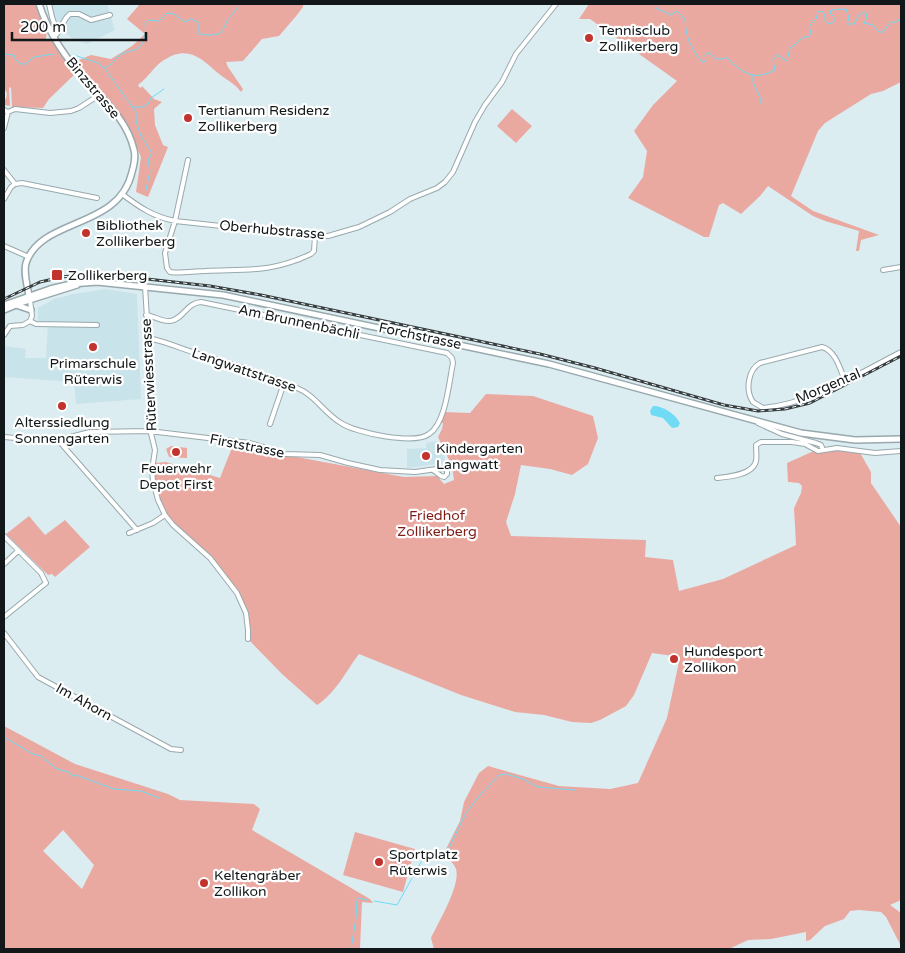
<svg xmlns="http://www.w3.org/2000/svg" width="905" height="953" font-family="'Varela Round',sans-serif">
<rect width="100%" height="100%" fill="#dcedf2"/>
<!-- built -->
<path fill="#c9e3ea" d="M50 4H107L115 30 87 44 72 38 58 27 53 15Z
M106 289 137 294 141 399 76 404 74 382 4 377V350L5 346 26 349 25 358H46L48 324H38V308L54 299 73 294Z
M436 441 441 444 446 463 407 468V449L426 448V443Z"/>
<!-- green -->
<path fill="#eaa9a0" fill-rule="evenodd" d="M4 4H36L47 31 46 39 51 40 75 74 49 99 43 108 12 107 11 88 9 87 10 106 4 105V100L6 99 7 94 4 87Z
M140 4H303V7L297 15 279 36 262 39 243 61 226 62 228 67 243 89 241 92C235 83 226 80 218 73 200 57 187 45 164 60 154 66 147 79 139 84L138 86 141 88 142 86 154 99 162 102 154 109 155 125 163 145 168 147 148 197 136 192 141 157 132 136 120 114 105 95 74 62 91 55 111 59 132 46 145 34 127 19Z
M589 4H901V82L883 91 871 94 825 123 818 131 791 196 813 211 879 235 861 240 859 251H856L859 231 825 221 813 216 768 186 760 196 741 214 723 203 719 205 709 237H704L628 198 643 177 647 151 634 131 653 105 677 81 590 19H579Z
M512 109 532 126 516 143 497 126Z
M486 394 533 396 593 416 598 438 588 464 572 475 550 469 521 465 515 494 506 522 511 536 646 540 645 557 673 560 679 591 723 579 796 545 794 508 801 493 802 486 799 483 788 482 787 463 816 450 831 449 859 451 871 472V483L901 527V900L890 905 901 913V946L886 917 881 912 859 910 850 911 844 919 825 926 810 940 806 941V932L771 939 748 940 729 949H434L431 938C438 923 461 885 456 869 454 863 448 859 443 855L460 821 464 802 479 773 488 766 559 786 610 789 638 783 667 718 680 657 652 653 634 695 626 706 600 720 591 723 572 722 544 715 515 712 461 695 359 654C346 671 336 693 317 705L282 674 248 639 246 613 237 593 210 558 173 525 158 500 152 470 155 463 166 462 220 478 233 445 404 477 437 476 444 484 454 480 452 466 438 437 442 429 443 423H439L443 412 470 413Z
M171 446 187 448V458L169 457 166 449Z
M29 516 45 535 65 520 90 547 55 577 52 574 48 575 6 534Z
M4 726 75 764 168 794 180 800 254 804 260 809 252 830 370 899 373 903 362 902 360 949H4ZM63 830 94 865 82 889 43 851Z
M355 832 415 849 403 892 343 875Z"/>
<!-- water -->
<path fill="#6fdbf5" d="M653 406C664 406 675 414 680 423L678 427 672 428 663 418 651 415 650 411Z"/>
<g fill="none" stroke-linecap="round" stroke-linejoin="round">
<!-- stream -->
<path stroke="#6fdbf5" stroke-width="1" d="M655 4 656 8 671 15 677 11 685 19C686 39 690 46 702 62L706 61 705 55 708 53 711 54C715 61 720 59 727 58 745 74 753 81 775 70L773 60 777 55 787 61 790 48 804 37H809L811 33 809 26 816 19 818 12 822 11 825 15V21L829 24 834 22V17L830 13 831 10 846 9 849 18 847 24H854L859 15 864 12 866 13 867 17 864 23 873 25 879 32H883L890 23 898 21 901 16
M4 54 14 55 16 60 21 64H25L34 57 54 54
M74 55 98 63 104 68C111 66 114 60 119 56 125 51 132 52 138 48 146 43 146 31 145 23L149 20 159 21 167 13 174 14 185 22 191 19 198 22V33C203 36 205 34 210 35 223 35 222 31 227 21 231 14 237 12 238 4
M105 69 136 112V121L141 136 152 153 148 160 150 171 146 190
M753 75V82L761 100V104
M132 107H143L148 104 151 98 164 89
M4 737 33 754 41 756 57 769 69 772 72 776 76 775 114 789 141 791 159 798
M446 854 466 813 480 795 499 775 506 774 523 779 538 787 575 790
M374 901 397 905 425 855 428 853
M351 949 356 918 357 900 358 898 367 900"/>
<defs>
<path id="street" d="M49 4 52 17 57 32
M56 35C62 28 63 19 70 14H79L91 20 110 15
M4 110 8 112 15 109 50 113 71 111 79 108 99 95
M4 128 8 112
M188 160 175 221 165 253 167 268 170 272C181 274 194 271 205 271 247 269 271 273 311 254L314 251 315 236
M4 170 15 184
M15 184 22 183 97 198
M122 194C139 207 154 217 175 221L315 236H328L359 227 390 212 410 199 437 188 445 182 453 172 475 122 485 105 502 82 516 54 556 4
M4 199 11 187 15 184
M4 246 29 257
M883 270 901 267
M145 286 151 383V403L149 425 155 450 152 470 153 481 158 500 165 515 173 525 210 558 237 593 246 613 248 630V639
M146 315C154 316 162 322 170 321 184 319 186 303 201 302L447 353 452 358 453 363C449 382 446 423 429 434 414 445 356 433 341 423 324 413 315 395 297 388 264 374 229 363 195 353 180 348 164 341 148 338
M30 321 36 324 97 325
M4 335 10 326 23 325 30 321 32 316 30 300
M845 381C840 369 836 351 822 347L760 363C748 370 745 390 753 402L763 408C813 403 858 374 901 352
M758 423 782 434 816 443 821 445 823 450
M270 424 284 383
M4 437 51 441 58 440 90 432 149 431 250 443 285 454 320 455 348 463 380 470 415 472 444 468 447 470V474L444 477 441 476 433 470
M58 440 137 530
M717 478C728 477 753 475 756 461 757 456 756 450 756 445L761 442H792L805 444 818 451 837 448 875 453 901 451
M129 533 153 523 165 515
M4 536 41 573 46 583 4 617
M4 564 18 551
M4 633 38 677 171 749 181 750"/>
<path id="secondary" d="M30 300C28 289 23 273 26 263 41 217 119 230 132 172 134 165 136 157 134 150 127 117 97 94 77 70 60 50 47 28 39 4
M4 305 50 289 71 284 97 282 223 295 549 364 801 433 855 440 901 439
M16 305 31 310
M4 310 23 302 77 285"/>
</defs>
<!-- street casing -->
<use href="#street" stroke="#98a9ad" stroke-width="6"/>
<!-- secondary casing -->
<use href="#secondary" stroke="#98a9ad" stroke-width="8"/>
<!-- street -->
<use href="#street" stroke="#fff" stroke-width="4"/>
<!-- secondary -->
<use href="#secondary" stroke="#fff" stroke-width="5"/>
<defs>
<path id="rail" d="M4 299 40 282 62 277 80 275 120 276 210 286 261 295 540 354 595 368 724 405 758 411 785 409 810 403 901 356"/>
</defs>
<!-- rail casing -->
<use href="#rail" stroke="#373f41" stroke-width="3"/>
<!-- rail -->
<use href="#rail" stroke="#fff" stroke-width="1" stroke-dasharray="4" stroke-linecap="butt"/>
</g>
<!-- markers -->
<g fill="#c1332c" stroke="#fff" stroke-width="2">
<circle cx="589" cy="38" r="5"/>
<circle cx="188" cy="118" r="5"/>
<circle cx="86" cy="233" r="5"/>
<rect x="51" y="269" width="12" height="12" rx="2.5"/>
<circle cx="93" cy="347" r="5"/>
<circle cx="62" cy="406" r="5"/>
<circle cx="176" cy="452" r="5"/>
<circle cx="426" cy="456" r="5"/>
<circle cx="674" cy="659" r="5"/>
<circle cx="379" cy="862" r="5"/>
<circle cx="204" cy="883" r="5"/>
</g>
<g text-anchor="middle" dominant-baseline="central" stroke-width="4.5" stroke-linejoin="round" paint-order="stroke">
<!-- poi labels -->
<g font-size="14" fill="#121819" stroke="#fff" text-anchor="start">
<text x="599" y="30">Tennisclub<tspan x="599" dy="16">Zollikerberg</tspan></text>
<text x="198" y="110">Tertianum Residenz<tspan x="198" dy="16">Zollikerberg</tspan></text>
<text x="96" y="225">Bibliothek<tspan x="96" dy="16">Zollikerberg</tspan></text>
<text x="68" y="275">Zollikerberg</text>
<text x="93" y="363" text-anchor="middle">Primarschule<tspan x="93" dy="16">Rüterwis</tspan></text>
<text x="62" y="422" text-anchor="middle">Alterssiedlung<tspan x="62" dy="16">Sonnengarten</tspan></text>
<text x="436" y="448">Kindergarten<tspan x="436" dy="16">Langwatt</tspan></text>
<text x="176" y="468" text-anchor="middle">Feuerwehr<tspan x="176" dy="16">Depot First</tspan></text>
<text x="684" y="651">Hundesport<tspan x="684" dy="16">Zollikon</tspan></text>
<text x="389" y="854">Sportplatz<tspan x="389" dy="16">Rüterwis</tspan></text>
<text x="214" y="875">Keltengräber<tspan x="214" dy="16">Zollikon</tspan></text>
</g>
<!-- street labels -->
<g font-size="14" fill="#121819" stroke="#fff">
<text transform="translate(93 88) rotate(50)">Binzstrasse</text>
<text transform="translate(272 230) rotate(5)">Oberhubstrasse</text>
<text transform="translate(299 322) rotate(12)">Am Brunnenbächli</text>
<text transform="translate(420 336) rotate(12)">Forchstrasse</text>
<text transform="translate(244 370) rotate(19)">Langwattstrasse</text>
<text transform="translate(149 375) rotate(-93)">Rüterwiesstrasse</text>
<text transform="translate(828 386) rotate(-23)">Morgental</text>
<text transform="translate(247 446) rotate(11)">Firststrasse</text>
<text transform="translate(84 702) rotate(29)">Im Ahorn</text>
</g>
<!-- park labels -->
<g font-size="14" fill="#7f1c17" stroke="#fff">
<text x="437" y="515">Friedhof<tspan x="437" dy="16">Zollikerberg</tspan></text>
</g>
</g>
<!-- border -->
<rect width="905" height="953" fill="none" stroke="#121819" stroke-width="10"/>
<!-- scale -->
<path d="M12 32v8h134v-8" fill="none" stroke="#121819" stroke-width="2.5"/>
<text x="20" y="32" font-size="15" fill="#121819" stroke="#ffffff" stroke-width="4" paint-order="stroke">200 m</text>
</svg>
